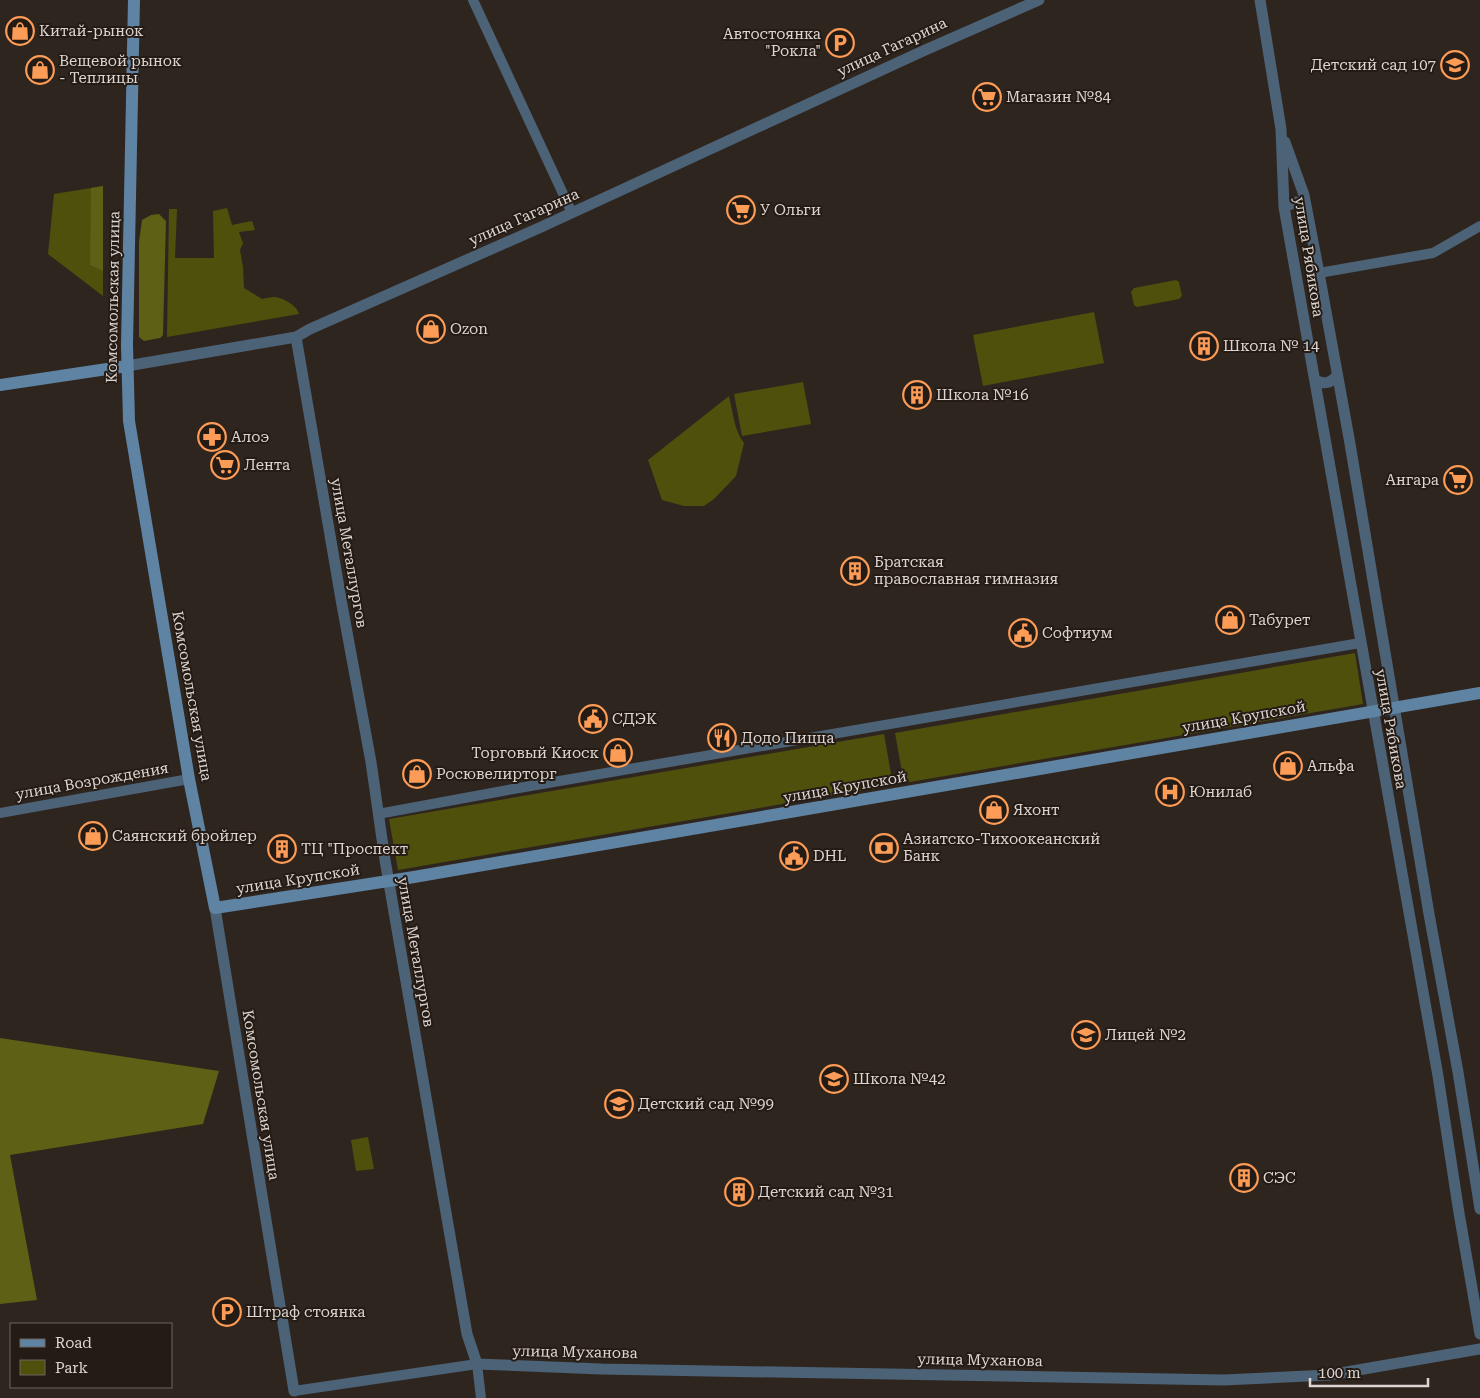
<svg xmlns="http://www.w3.org/2000/svg" width="1480" height="1398" font-family="'Roboto Serif',serif">
<rect width="100%" height="100%" fill="#2f251f"/>
<!-- green -->
<path fill="#4e500c" d="M103 186V296L48 254 54 194Z
M227 208 232 225 252 221 255 230 239 232 243 243 240 250 243 267 244 288 262 299C266 298 271 297 275 297 284 298 297 306 299 314L167 337 169 209H177L175 258H214L213 211Z
M1176 280 1179 282 1182 296 1179 299 1137 307 1134 305 1131 292 1134 288Z
M1094 312 1104 363 983 386 973 335Z
M803 382 811 424 742 436 734 394Z
M729 396C733 412 734 430 744 443L736 476 714 499 704 506H684L662 500 648 460Z
M1355 653 1363 704 904 783 895 733Z
M884 734 893 785 398 870 389 819Z
M368 1137 374 1169 356 1171 351 1140Z"/>
<!-- forest -->
<path fill="#5d6015" d="M103 186V271L90 265 91 188Z
M159 214 166 221 163 335 160 338 144 341 139 337V242L142 220 151 215Z
M0 1038 219 1071 203 1124 10 1155 37 1300 0 1304Z"/>
<g fill="none" stroke-linecap="round" stroke-linejoin="round">
<!-- minor -->
<path stroke="#4c6276" stroke-width="10" d="M473 0 572 213
M1319 273 1433 253 1480 226
M0 813 189 779
M378 814 513 789 1360 643
M294 1391 477 1364 481 1398"/>
<!-- tertiary -->
<path stroke="#4c6276" stroke-width="11" d="M1260 0 1281 129 1284 207 1438 1076 1459 1213 1480 1334
M1285 142 1304 195 1319 273 1349 438 1429 914 1458 1072 1480 1209
M1284 207 1296 202 1306 206
M296 337 342 605 371 762 385 860 467 1334 477 1364 601 1369 1224 1380 1329 1375 1480 1349
M127 366 296 337 310 329 539 228 923 51 1039 0
M1315 380C1325 385 1330 383 1337 376
M215 908 294 1391"/>
<!-- secondary -->
<path stroke="#5f83a3" stroke-width="12" d="M134 0 127 345 129 421 189 779 215 908 414 877 1480 693
M0 385 127 366"/>
</g>
<!-- icons -->
<defs>
<symbol id="shop-ring" viewBox="-11 -11 22 22"><circle r="9.5" fill="#251b15" stroke="#fd9c56" stroke-width="1.5"/><path d="M-5-2.5h2.3a2.7 3.5 0 0 1 5.4 0H5L5.5 6h-11ZM-1.5-2.5h3a1.5 2.3 0 0 0-3 0Z" fill="#fd9c56"/></symbol>
<symbol id="parking-ring" viewBox="-11 -11 22 22"><circle r="9.5" fill="#251b15" stroke="#fd9c56" stroke-width="1.5"/><path d="M-3.5-5.5H1a3.5 3.5 0 0 1 0 7H-1V5.5H-3.5ZM-1-3.4V-.6H.8a1.4 1.4 0 0 0 0-2.8Z" fill="#fd9c56"/></symbol>
<symbol id="school-ring" viewBox="-11 -11 22 22"><circle r="9.5" fill="#251b15" stroke="#fd9c56" stroke-width="1.5"/><path d="M0-5L7-2L0 1L-7-2ZM-4 1L0 2.5L4 1V4Q0 6-4 4Z" fill="#fd9c56"/></symbol>
<symbol id="supermarket-ring" viewBox="-11 -11 22 22"><circle r="9.5" fill="#251b15" stroke="#fd9c56" stroke-width="1.5"/><path d="M-6-5.5h2.5l.6 2H6L4.5 2H-2.5L-4.4-4H-6ZM-1.5 3.2a1.3 1.3 0 1 0 .1 0ZM3 3.2a1.3 1.3 0 1 0 .1 0Z" fill="#fd9c56"/></symbol>
<symbol id="building-ring" viewBox="-11 -11 22 22"><circle r="9.5" fill="#251b15" stroke="#fd9c56" stroke-width="1.5"/><path d="M-4-6H4V6H1V3H-1V6H-4ZM-2.5-4.3h1.7v1.8h-1.7ZM.8-4.3h1.7v1.8H.8ZM-2.5-1h1.7V.8h-1.7ZM.8-1h1.7V.8H.8Z" fill="#fd9c56"/></symbol>
<symbol id="pharmacy-ring" viewBox="-11 -11 22 22"><circle r="9.5" fill="#251b15" stroke="#fd9c56" stroke-width="1.5"/><path d="M-2-6h4v4h4v4h-4v4h-4v-4h-4v-4h4Z" fill="#fd9c56"/></symbol>
<symbol id="civic-ring" viewBox="-11 -11 22 22"><circle r="9.5" fill="#251b15" stroke="#fd9c56" stroke-width="1.5"/><path d="M-.6-6.5H3V-4.5H.6V-3L4-1V1h2V6H-6V1h2V-1L-.6-3ZM-1.2 2.5V6h2.4V2.5Z" fill="#fd9c56"/></symbol>
<symbol id="restaurant-ring" viewBox="-11 -11 22 22"><circle r="9.5" fill="#251b15" stroke="#fd9c56" stroke-width="1.5"/><path d="M-5-6h1v4h1v-4h1v4h1v-4h1v5L-1.5 .5V6h-2V.5L-5-1ZM5-6V6H3V1.5H1.5Q1.5-4 5-6Z" fill="#fd9c56"/></symbol>
<symbol id="hospital-ring" viewBox="-11 -11 22 22"><circle r="9.5" fill="#251b15" stroke="#fd9c56" stroke-width="1.5"/><path d="M-5-5h3v3.5h4V-5h3V5h-3V1.5h-4V5h-3Z" fill="#fd9c56"/></symbol>
<symbol id="bank-ring" viewBox="-11 -11 22 22"><circle r="9.5" fill="#251b15" stroke="#fd9c56" stroke-width="1.5"/><path d="M-6-4H6V4H-6ZM0-2.3a2.3 2.3 0 1 0 0 4.6a2.3 2.3 0 1 0 0-4.6Z" fill="#fd9c56"/></symbol>
</defs>
<g fill-rule="evenodd">
<use href="#shop-ring" x="4" y="15" width="32" height="32"/>
<use href="#parking-ring" x="824" y="27" width="32" height="32"/>
<use href="#school-ring" x="1439" y="49" width="32" height="32"/>
<use href="#shop-ring" x="24" y="54" width="32" height="32"/>
<use href="#supermarket-ring" x="971" y="81" width="32" height="32"/>
<use href="#supermarket-ring" x="725" y="194" width="32" height="32"/>
<use href="#shop-ring" x="415" y="313" width="32" height="32"/>
<use href="#building-ring" x="1188" y="330" width="32" height="32"/>
<use href="#building-ring" x="901" y="379" width="32" height="32"/>
<use href="#pharmacy-ring" x="196" y="421" width="32" height="32"/>
<use href="#supermarket-ring" x="209" y="449" width="32" height="32"/>
<use href="#supermarket-ring" x="1442" y="464" width="32" height="32"/>
<use href="#building-ring" x="839" y="555" width="32" height="32"/>
<use href="#shop-ring" x="1214" y="604" width="32" height="32"/>
<use href="#civic-ring" x="1007" y="617" width="32" height="32"/>
<use href="#civic-ring" x="577" y="703" width="32" height="32"/>
<use href="#restaurant-ring" x="706" y="722" width="32" height="32"/>
<use href="#shop-ring" x="602" y="737" width="32" height="32"/>
<use href="#shop-ring" x="1272" y="750" width="32" height="32"/>
<use href="#shop-ring" x="401" y="758" width="32" height="32"/>
<use href="#hospital-ring" x="1154" y="776" width="32" height="32"/>
<use href="#shop-ring" x="978" y="794" width="32" height="32"/>
<use href="#shop-ring" x="77" y="820" width="32" height="32"/>
<use href="#bank-ring" x="868" y="832" width="32" height="32"/>
<use href="#building-ring" x="266" y="833" width="32" height="32"/>
<use href="#civic-ring" x="778" y="840" width="32" height="32"/>
<use href="#school-ring" x="1070" y="1019" width="32" height="32"/>
<use href="#school-ring" x="818" y="1063" width="32" height="32"/>
<use href="#school-ring" x="603" y="1088" width="32" height="32"/>
<use href="#building-ring" x="1228" y="1162" width="32" height="32"/>
<use href="#building-ring" x="723" y="1176" width="32" height="32"/>
<use href="#parking-ring" x="211" y="1296" width="32" height="32"/>
</g>
<g text-anchor="middle" dominant-baseline="central" stroke-width="4" stroke-linejoin="round" paint-order="stroke">
<!-- poi labels -->
<g font-size="15" fill="#dcd5d1" stroke="#251b15" text-anchor="start">
<text x="39" y="31">Китай-рынок</text>
<text x="821" y="34" text-anchor="end">Автостоянка<tspan x="821" dy="17">"Рокла"</tspan></text>
<text x="59" y="61">Вещевой рынок<tspan x="59" dy="17">- Теплицы</tspan></text>
<text x="1436" y="65" text-anchor="end">Детский сад 107</text>
<text x="1006" y="97">Магазин №84</text>
<text x="760" y="210">У Ольги</text>
<text x="450" y="329">Ozon</text>
<text x="1223" y="346">Школа № 14</text>
<text x="936" y="395">Школа №16</text>
<text x="231" y="437">Алоэ</text>
<text x="244" y="465">Лента</text>
<text x="1439" y="480" text-anchor="end">Ангара</text>
<text x="874" y="562">Братская<tspan x="874" dy="17">православная гимназия</tspan></text>
<text x="1249" y="620">Табурет</text>
<text x="1042" y="633">Софтиум</text>
<text x="612" y="719">СДЭК</text>
<text x="741" y="738">Додо Пицца</text>
<text x="599" y="753" text-anchor="end">Торговый Киоск</text>
<text x="1307" y="766">Альфа</text>
<text x="436" y="774">Росювелирторг</text>
<text x="1189" y="792">Юнилаб</text>
<text x="1013" y="810">Яхонт</text>
<text x="112" y="836">Саянский бройлер</text>
<text x="903" y="839">Азиатско-Тихоокеанский<tspan x="903" dy="17">Банк</tspan></text>
<text x="301" y="849">ТЦ "Проспект</text>
<text x="813" y="856">DHL</text>
<text x="1105" y="1035">Лицей №2</text>
<text x="853" y="1079">Школа №42</text>
<text x="638" y="1104">Детский сад №99</text>
<text x="1263" y="1178">СЭС</text>
<text x="758" y="1192">Детский сад №31</text>
<text x="246" y="1312">Штраф стоянка</text>
</g>
<!-- street labels -->
<g font-size="15" fill="#dcd5d1" stroke="#251b15">
<text transform="translate(892 47) rotate(-25)">улица Гагарина</text>
<text transform="translate(524 217) rotate(-24)">улица Гагарина</text>
<text transform="translate(1309 257) rotate(81)">улица Рябикова</text>
<text transform="translate(113 297) rotate(-89)">Комсомольская улица</text>
<text transform="translate(349 553) rotate(80)">улица Металлургов</text>
<text transform="translate(192 696) rotate(80)">Комсомольская улица</text>
<text transform="translate(1244 717) rotate(-10)">улица Крупской</text>
<text transform="translate(1391 729) rotate(80)">улица Рябикова</text>
<text transform="translate(92 781) rotate(-10)">улица Возрождения</text>
<text transform="translate(845 787) rotate(-10)">улица Крупской</text>
<text transform="translate(298 879) rotate(-9)">улица Крупской</text>
<text transform="translate(416 952) rotate(80)">улица Металлургов</text>
<text transform="translate(261 1095) rotate(81)">Комсомольская улица</text>
<text transform="translate(575 1352) rotate(1)">улица Муханова</text>
<text transform="translate(980 1360) rotate(1)">улица Муханова</text>
</g>
</g>
<!-- legend -->
<rect x="10" y="1323" width="162" height="65" fill="#251b15" stroke="#6e6560"/>
<rect x="20" y="1339" width="25" height="8" fill="#5f83a3" stroke="#6e6560"/>
<text x="55" y="1348" font-size="15" fill="#dcd5d1">Road</text>
<rect x="20" y="1360" width="25" height="15" fill="#4e500c" stroke="#6e6560"/>
<text x="55" y="1373" font-size="15" fill="#dcd5d1">Park</text>
<!-- scale -->
<path d="M1310 1378v8h118v-8" fill="none" stroke="#dcd5d1" stroke-width="2.5"/>
<text x="1318" y="1378" font-size="15" fill="#dcd5d1" stroke="#251b15" stroke-width="4" paint-order="stroke">100 m</text>
</svg>
